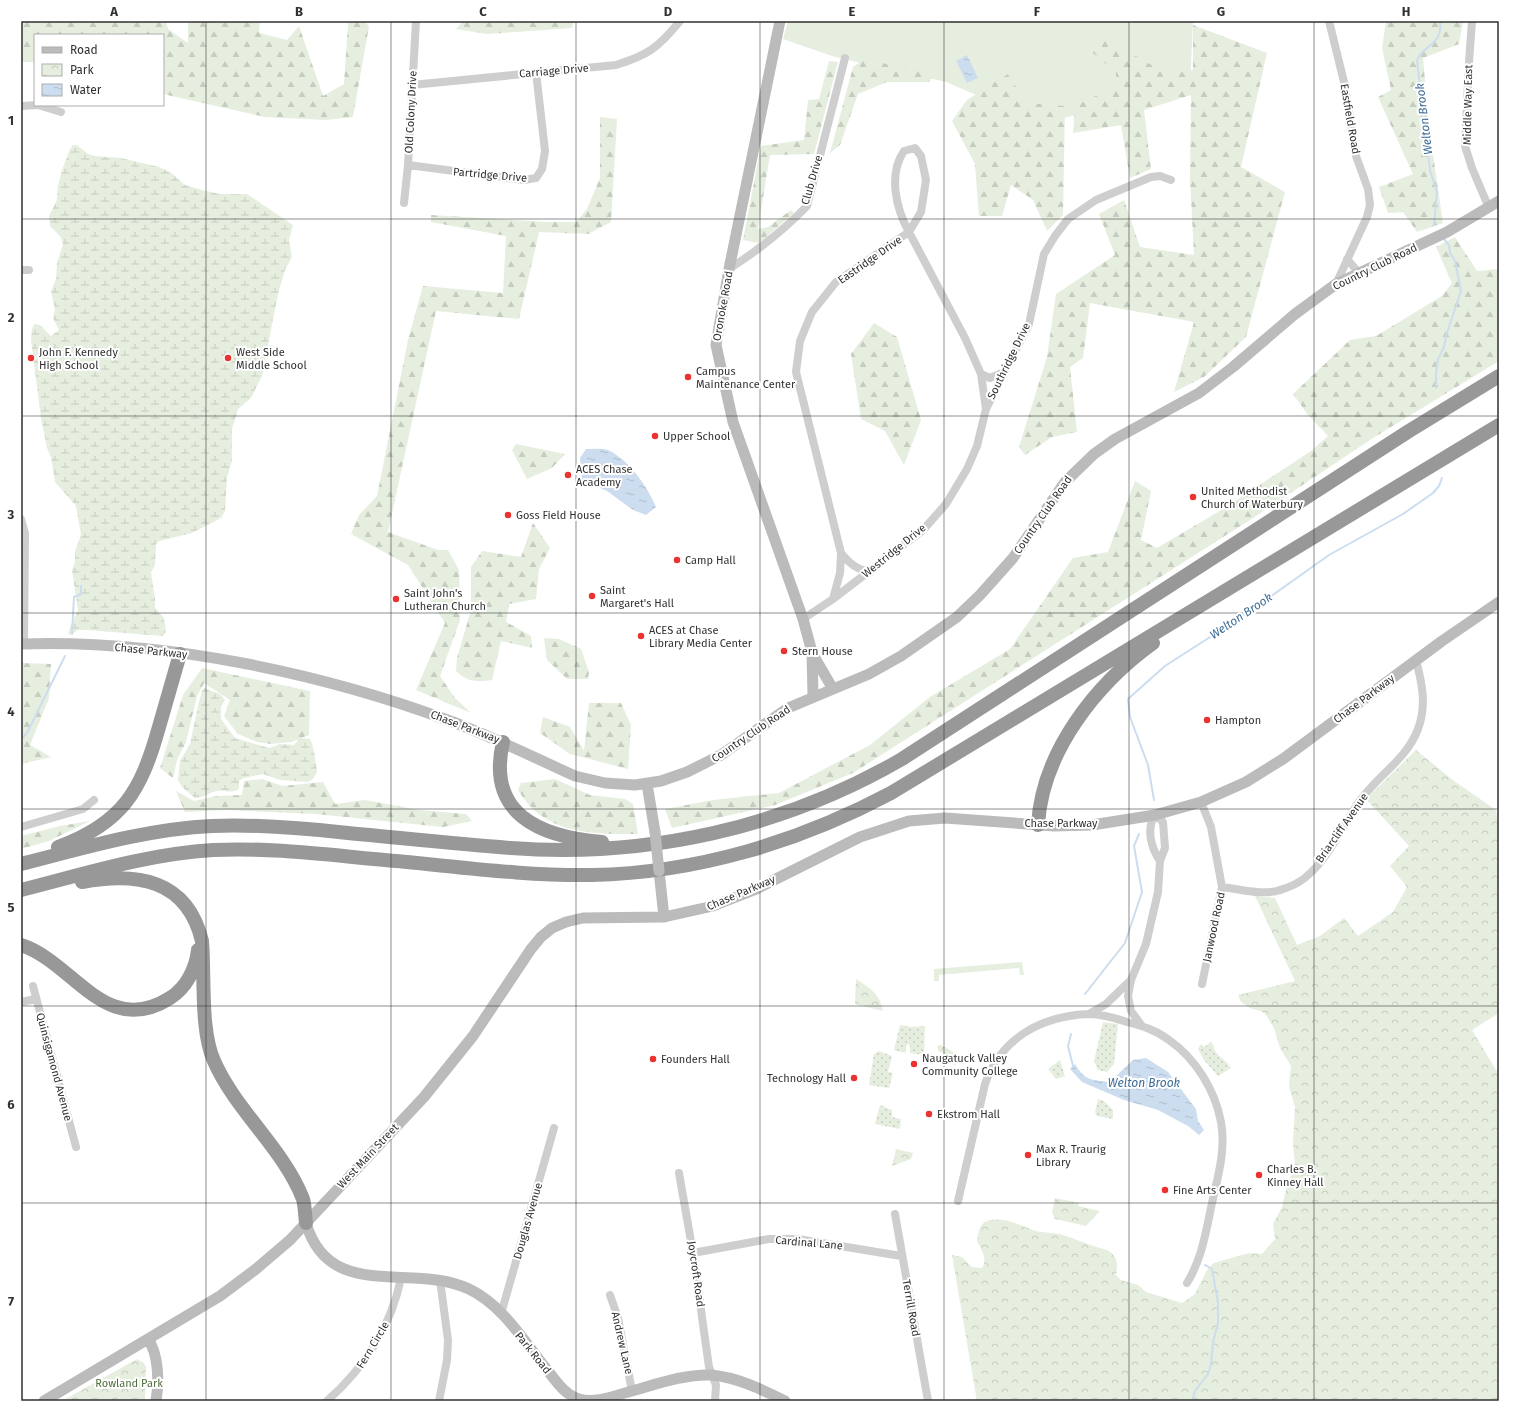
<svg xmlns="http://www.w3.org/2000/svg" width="1520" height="1422" font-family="'Fira Sans',sans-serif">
<defs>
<pattern id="forest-firs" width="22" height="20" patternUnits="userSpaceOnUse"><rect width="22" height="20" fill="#e6eedf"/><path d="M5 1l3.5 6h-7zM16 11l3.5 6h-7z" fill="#c6cdc0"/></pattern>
<pattern id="wetland-marsh" width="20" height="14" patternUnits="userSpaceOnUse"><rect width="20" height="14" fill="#e6eedf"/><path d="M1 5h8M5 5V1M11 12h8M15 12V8" fill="none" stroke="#c6cdc0"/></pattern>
<pattern id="park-crowns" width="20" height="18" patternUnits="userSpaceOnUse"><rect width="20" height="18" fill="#e6eedf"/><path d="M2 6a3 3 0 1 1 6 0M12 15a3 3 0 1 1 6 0" fill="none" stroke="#c6cdc0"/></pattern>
<pattern id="garden-dots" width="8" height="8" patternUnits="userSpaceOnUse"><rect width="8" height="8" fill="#e6eedf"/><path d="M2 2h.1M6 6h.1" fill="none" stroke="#c6cdc0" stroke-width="1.8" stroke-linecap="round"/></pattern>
<pattern id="water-ripples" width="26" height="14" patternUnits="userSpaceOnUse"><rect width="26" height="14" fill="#cbddee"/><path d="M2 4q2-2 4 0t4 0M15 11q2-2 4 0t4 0" fill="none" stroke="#afbecd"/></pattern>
</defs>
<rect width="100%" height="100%" fill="#fff"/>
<!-- grass -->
<path fill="#e6eedf" d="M788 21H1193L1190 88 1129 101 1026 128 979 96 946 82 835 57 783 39Z
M1022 962 1024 975H1020L1019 968 939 975V981H934V969Z"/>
<!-- forest -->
<path fill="url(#forest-firs)" d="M21 21H166L168 29 188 43V21H260L259 33 287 40 299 26 323 96 344 84 348 24 346 21H364L369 26 353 117 326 120 265 117 163 94V35H35L34 62H21Z
M463 21H574L572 28 487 34 456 29Z
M1386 21H1463L1459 44 1423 58 1429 127 1443 223 1417 232 1403 212 1388 213 1379 187 1413 174 1378 97 1391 90 1382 48Z
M1193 25 1267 53 1241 167 1285 192 1246 337 1204 377 1174 392 1194 322 1090 303 1083 358 1070 367 1077 432 1052 437 1025 455 1019 447 1047 357 1056 294 1115 255 1099 214 1124 200 1140 247 1194 255 1190 178 1191 95 1144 110 1151 169 1130 178 1121 125 1073 133 1075 106 1116 86V72L1088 49 1106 39 1166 73 1193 70Z
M863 60 932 71 930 82H887L858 94 840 145 830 153 853 67Z
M829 61 838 62 814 154 770 155 758 229 768 227 791 210 794 213 759 243 743 240 761 146 804 140 808 100 819 99Z
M1008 74 1026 103 1065 106 1063 215 1047 231 1033 200 1011 185 1002 216H979L975 164 952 121 967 100Z
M600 117 617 119 611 222 588 234 539 232 519 319 436 311 388 532 438 550H448L459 570 460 620 440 676 455 698 471 713 416 690 445 623 408 565 351 534 359 515 377 496 408 340 423 286 503 293 506 236 431 222V215L547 222H576L587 209 600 178Z
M1455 237 1477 271 1499 269V361L1373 438 1253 518 853 773 775 805 672 828 665 809 713 800 779 793 870 745 930 697 1010 649 1073 558 1108 552 1135 481 1151 491 1141 540 1157 548 1223 509 1311 451 1328 436 1308 415 1293 394 1350 340 1376 336 1442 296 1452 283 1436 247Z
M874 323 897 337 921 420 904 465 885 431 861 419 851 354Z
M516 444 565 454 552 468 527 479 512 450Z
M533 523 550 548 539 569 536 599 509 604 506 622 531 636 532 648 501 641 492 680C477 682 467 682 456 671L457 658 471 610V567L482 551 521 557Z
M544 638 559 639 581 649 589 672 588 679H567L547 660Z
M21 663 51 664 49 698 30 745 51 757 21 764Z
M202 668 310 691 309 735 291 742 271 744 257 742 238 734 224 716 230 700 204 683 197 696 186 742 177 760 173 778 160 768 183 695Z
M589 703H621L631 725 628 769 570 754 540 733 543 717 570 727 584 751Z
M262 779 283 786 323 782 335 804 365 800 419 810 466 814 472 821 443 827 316 814 226 810 185 812 176 791 194 801 217 796 242 795 244 781Z
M555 779 590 795 625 799 633 804 638 834C592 834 544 835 518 790L521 783Z
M90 821 49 841 21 849V836L60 826Z"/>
<!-- wetland -->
<path fill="url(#wetland-marsh)" d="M73 145H77L88 154 94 156 121 158 159 167 170 172 185 185 202 190 220 194H247L293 225 289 240 292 257 285 270 278 294 262 376 251 398 238 409 232 429V460L227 478 225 511 221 518 192 533 159 541 156 544 155 565 151 572 155 599V608L164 618 166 632 162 636 88 630H78L72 634H68L71 624 78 611 72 570 75 562V551L81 535 76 506 55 482 51 457 47 448 41 418 31 340 32 329 34 324 40 325 51 336 59 330 53 318 55 310 51 291 56 279 57 263 63 244 60 236 50 226 49 216 57 200 58 186 62 170 70 149Z
M204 688 220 694 225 700 221 706V719L235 738 269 748 280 744 294 745 300 738 310 739C315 749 315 761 317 772L313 779 308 782 280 780 263 774 244 778 239 781V789C231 794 225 790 217 791 209 792 203 799 195 798L182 787 178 780 180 761 190 744 198 706 202 691Z"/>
<!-- park -->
<path fill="url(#park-crowns)" d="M1416 750 1454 781 1496 810 1499 832V1013L1472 1030 1499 1075V1401H977L952 1255 962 1257 972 1267 982 1268C988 1259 981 1249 977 1241 978 1235 979 1225 985 1222 999 1215 1020 1225 1033 1230 1040 1233 1053 1232 1063 1235 1078 1240 1092 1246 1107 1250 1118 1256 1118 1264 1116 1275L1121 1280 1138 1285 1146 1292 1182 1303 1195 1294 1207 1270 1214 1263 1249 1253 1262 1254 1275 1239 1273 1224 1282 1207 1287 1185 1295 1166 1293 1143 1295 1107 1289 1086 1291 1066 1280 1048 1274 1028 1266 1015 1261 1011 1250 1008 1241 1002 1238 995 1295 981 1255 896 1275 898 1297 945 1320 936 1344 918 1358 936 1393 912 1407 887 1390 866 1409 846 1366 799Z
M856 979C870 988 880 994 883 1011L855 1004Z
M941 1045 958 1055 956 1065 942 1062 944 1053 939 1052 937 1046Z
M896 1149 913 1153 911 1159 892 1166Z
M1055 1198 1079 1203 1078 1206 1100 1211 1086 1226 1055 1219 1052 1212Z
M137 1359 144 1363 146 1367 145 1401H62Z"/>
<!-- garden -->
<path fill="url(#garden-dots)" d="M1103 1022 1118 1024 1114 1064 1107 1072 1098 1070 1094 1061Z
M900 1025 911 1027 925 1026 924 1055 910 1053V1045L907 1044 905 1053 894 1050Z
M1211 1042C1214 1045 1213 1047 1215 1051 1219 1057 1227 1061 1231 1068L1218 1076 1204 1060 1198 1049 1201 1044 1204 1047Z
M879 1051 892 1056 888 1072 893 1073 889 1088 869 1085 874 1054Z
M1060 1060 1065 1076 1056 1079 1048 1069Z
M1098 1099 1104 1101 1113 1110V1119L1097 1116 1095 1112Z
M880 1105 892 1110V1117L901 1119 900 1129 875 1124Z"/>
<!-- water -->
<path fill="url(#water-ripples)" d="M967 55 978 78 967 83 956 61Z
M586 449C593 449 603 448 608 450 629 460 648 487 656 507L646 515 633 510 607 491 582 480 580 458Z
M1146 1058 1168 1072 1196 1109 1198 1121 1204 1130 1199 1135 1188 1126 1158 1110 1124 1100 1082 1082 1070 1069 1075 1064C1085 1081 1092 1080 1110 1082L1133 1060Z"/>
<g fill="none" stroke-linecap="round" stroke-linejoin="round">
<!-- stream -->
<path stroke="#cbddee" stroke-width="2" d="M1434 225 1437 192 1430 170 1417 61C1422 44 1443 47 1440 21
M1436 388V373L1438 359 1444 347 1446 336 1461 291 1455 261 1450 253 1449 245 1443 238
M72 634 74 597 81 594V586
M21 739 27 733 65 656
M1154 800 1148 765 1130 717 1128 699 1165 666 1246 614 1329 555 1403 514 1433 493 1439 486 1442 478
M1085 994 1125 943 1142 892 1134 846 1139 834
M1071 1034 1068 1046 1073 1066
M1192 1401 1195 1391 1208 1374 1211 1365 1213 1342 1218 1323V1303L1212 1269 1205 1265"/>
<!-- street -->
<path stroke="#cecece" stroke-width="8" d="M1329 21 1345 86 1356 156 1368 189 1370 205 1367 217 1336 284
M1472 21 1469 62 1465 146 1472 168 1489 208
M412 85 616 65C648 55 658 48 680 21
M38 105 61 112
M21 106 38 105
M408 165 524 180 536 178 542 169 545 151 536 72
M404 203 408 165 416 21
M1347 259 1359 273
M729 269C757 251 783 231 807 206L845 58
M21 270H29
M986 409 1029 324 1044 254 1055 236 1068 219 1096 200 1151 177 1160 176 1171 180
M21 519 25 533 24 644
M870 572C856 569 850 564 841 553L796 372 800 341 812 312 836 282 909 232 921 212 926 180 921 156 915 148 904 151C888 174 896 209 909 232L965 338 981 374 990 378 1004 372
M833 599 840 573 841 553
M803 619 833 599 923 530 946 504 967 469 977 446 986 409 981 374
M1201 802 1211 827 1222 887 1202 984
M21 827 83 809 94 800
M1222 887C1240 889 1263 896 1280 890 1288 888 1301 882 1307 876 1330 857 1342 826 1359 802 1377 776 1407 759 1418 729 1427 705 1422 683 1416 660
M33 986 76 1147
M21 1002 36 999
M1089 1014 1106 1004 1131 980
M1142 1026 1131 1011 1128 996 1131 980 1146 944 1158 892 1160 861 1165 848 1163 822 1155 815C1146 829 1151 848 1160 861
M679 1173 693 1253 709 1367 716 1385 715 1401
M958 1201 985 1084C1001 1038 1041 1016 1089 1014 1101 1014 1115 1018 1127 1022 1142 1026 1156 1030 1169 1040 1196 1059 1215 1090 1221 1122 1226 1150 1218 1176 1212 1203 1206 1231 1202 1259 1187 1283
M895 1214 928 1401
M693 1253 769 1239H798L901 1256
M610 1295 618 1318 632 1391
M501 1314 554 1128
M327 1401C364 1368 391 1327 401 1278
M439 1401 447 1360 448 1340 440 1280"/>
<!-- secondary -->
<path stroke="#bbb" stroke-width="11" d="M780 21 729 269 716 345 733 422 803 619 812 652 813 696
M21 644C162 639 322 673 453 722 495 738 535 758 575 776L605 783 635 785 661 781 687 772 721 755 788 708 869 674 901 656 957 617 980 595 1013 558 1065 482 1094 454 1115 439 1199 393 1233 367 1295 314 1336 284 1447 232 1499 201
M812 653 833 689
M647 784 655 832
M659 871 664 917
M306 1223C329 1303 413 1262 469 1289 503 1305 525 1343 548 1371 557 1382 565 1395 579 1399 595 1404 616 1395 632 1391 657 1384 685 1374 711 1375 737 1377 763 1390 785 1401
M148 1339C159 1355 159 1382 156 1401
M44 1401 220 1296 256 1269 290 1240 424 1097 473 1036 531 949 541 937 552 928 566 922 583 918 664 917 713 906 754 890 860 837 909 821 945 818 1054 826 1092 825 1155 815 1201 802 1246 782 1283 759 1442 641 1499 602"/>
<!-- highway -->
<path stroke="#989898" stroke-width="14" d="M503 742C486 815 541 837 602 842
M1038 825C1042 752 1096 684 1153 643
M58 847C123 823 141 791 159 727 166 703 173 678 180 654
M21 864C84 848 147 829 212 826 257 824 303 828 348 833 402 838 456 844 511 848 648 858 783 828 902 759L1409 431 1499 376
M82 882C137 872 187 879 202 941 205 976 200 1030 214 1061 236 1111 283 1148 303 1199 305 1206 305 1215 306 1223
M21 890C84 874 147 854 213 850 274 847 335 856 396 861 461 867 526 876 592 875 696 873 799 842 891 793L1499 425
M21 945C74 962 105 1039 170 998 186 988 196 969 198 950"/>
<!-- secondary-bridge -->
<path stroke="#bbb" stroke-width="11" d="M655 832 659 871"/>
</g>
<!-- grid -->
<path fill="none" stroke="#313131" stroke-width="1" stroke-opacity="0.55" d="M206 21V1401M391 21V1401M576 21V1401M760 21V1401M944 21V1401M1129 21V1401M1314 21V1401M21 219H1499M21 416H1499M21 613H1499M21 809H1499M21 1006H1499M21 1203H1499"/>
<!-- markers -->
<g fill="#ea3230" stroke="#fff" stroke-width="1.5">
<circle cx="31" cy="358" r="4"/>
<circle cx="228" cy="358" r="4"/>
<circle cx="688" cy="377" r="4"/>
<circle cx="655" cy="436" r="4"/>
<circle cx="568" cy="475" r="4"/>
<circle cx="1193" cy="497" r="4"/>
<circle cx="508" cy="515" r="4"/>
<circle cx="677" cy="560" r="4"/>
<circle cx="592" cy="596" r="4"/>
<circle cx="396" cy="599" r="4"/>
<circle cx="641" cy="636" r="4"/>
<circle cx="784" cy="651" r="4"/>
<circle cx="1207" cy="720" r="4"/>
<circle cx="653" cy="1059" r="4"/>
<circle cx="914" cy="1064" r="4"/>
<circle cx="854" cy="1078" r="4"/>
<circle cx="929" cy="1114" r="4"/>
<circle cx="1028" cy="1155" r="4"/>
<circle cx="1259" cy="1175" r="4"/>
<circle cx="1165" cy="1190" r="4"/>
</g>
<g text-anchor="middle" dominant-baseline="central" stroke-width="4" stroke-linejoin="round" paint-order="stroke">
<!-- street labels -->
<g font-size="11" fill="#313131" stroke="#fff">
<text transform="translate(554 71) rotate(-5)">Carriage Drive</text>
<text transform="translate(1468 105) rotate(-89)">Middle Way East</text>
<text transform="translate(411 112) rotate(-87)">Old Colony Drive</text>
<text transform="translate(1350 119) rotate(80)">Eastfield Road</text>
<text transform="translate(490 175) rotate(5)">Partridge Drive</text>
<text transform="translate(812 180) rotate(-74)">Club Drive</text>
<text transform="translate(870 260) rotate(-35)">Eastridge Drive</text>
<text transform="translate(1375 267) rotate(-26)">Country Club Road</text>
<text transform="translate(723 306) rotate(-80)">Oronoke Road</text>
<text transform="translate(1009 361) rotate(-64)">Southridge Drive</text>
<text transform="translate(1043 515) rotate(-55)">Country Club Road</text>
<text transform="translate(894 551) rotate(-39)">Westridge Drive</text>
<text transform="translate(151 651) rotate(6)">Chase Parkway</text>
<text transform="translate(1364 699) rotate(-37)">Chase Parkway</text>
<text transform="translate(465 727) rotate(21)">Chase Parkway</text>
<text transform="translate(751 734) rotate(-34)">Country Club Road</text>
<text x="1061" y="823">Chase Parkway</text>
<text transform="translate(1342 828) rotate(-55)">Briarcliff Avenue</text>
<text transform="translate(741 893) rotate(-23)">Chase Parkway</text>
<text transform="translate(1214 927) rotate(-78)">Janwood Road</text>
<text transform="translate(54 1067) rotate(75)">Quinsigamond Avenue</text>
<text transform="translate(368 1156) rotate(-47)">West Main Street</text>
<text transform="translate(528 1221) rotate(-74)">Douglas Avenue</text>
<text transform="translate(809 1243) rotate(5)">Cardinal Lane</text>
<text transform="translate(696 1274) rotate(82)">Joycroft Road</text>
<text transform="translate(911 1308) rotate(80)">Terrill Road</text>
<text transform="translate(622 1343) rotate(77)">Andrew Lane</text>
<text transform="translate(373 1345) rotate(-59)">Fern Circle</text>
<text transform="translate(533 1353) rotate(51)">Park Road</text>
</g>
<!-- poi labels -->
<g font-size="11" fill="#313131" stroke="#fff" text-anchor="start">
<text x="39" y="352">John F. Kennedy<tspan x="39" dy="13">High School</tspan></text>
<text x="236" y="352">West Side<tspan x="236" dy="13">Middle School</tspan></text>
<text x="696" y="371">Campus<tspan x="696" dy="13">Maintenance Center</tspan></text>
<text x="663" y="436">Upper School</text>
<text x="576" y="469">ACES Chase<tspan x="576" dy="13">Academy</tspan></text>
<text x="1201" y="491">United Methodist<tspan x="1201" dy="13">Church of Waterbury</tspan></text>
<text x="516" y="515">Goss Field House</text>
<text x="685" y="560">Camp Hall</text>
<text x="600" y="590">Saint<tspan x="600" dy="13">Margaret's Hall</tspan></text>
<text x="404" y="593">Saint John's<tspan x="404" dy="13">Lutheran Church</tspan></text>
<text x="649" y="630">ACES at Chase<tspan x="649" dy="13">Library Media Center</tspan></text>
<text x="792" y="651">Stern House</text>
<text x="1215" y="720">Hampton</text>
<text x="922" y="1058">Naugatuck Valley<tspan x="922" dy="13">Community College</tspan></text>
<text x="661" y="1059">Founders Hall</text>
<text x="846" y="1078" text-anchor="end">Technology Hall</text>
<text x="937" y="1114">Ekstrom Hall</text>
<text x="1036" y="1149">Max R. Traurig<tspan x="1036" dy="13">Library</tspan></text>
<text x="1267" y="1169">Charles B.<tspan x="1267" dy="13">Kinney Hall</tspan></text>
<text x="1173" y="1190">Fine Arts Center</text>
</g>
<!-- park labels -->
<g font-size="11" fill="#506f3c" stroke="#fff">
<text x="129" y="1383">Rowland Park</text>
</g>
<!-- water labels -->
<g font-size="12" font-style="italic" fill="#3b6c96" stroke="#fff">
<text transform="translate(1424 119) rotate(-97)">Welton Brook</text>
<text transform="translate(1241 616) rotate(-34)">Welton Brook</text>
<text x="1144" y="1083">Welton Brook</text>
</g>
</g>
<!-- border -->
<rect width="1520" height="1422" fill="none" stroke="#ffffff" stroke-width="44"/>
<!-- legend -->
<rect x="34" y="34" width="130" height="72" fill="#ffffff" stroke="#adadad"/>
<rect x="42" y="47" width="20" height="6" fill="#bbbbbb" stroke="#adadad"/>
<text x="70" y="54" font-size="12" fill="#313131">Road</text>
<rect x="42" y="64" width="20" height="12" fill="url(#park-crowns)" stroke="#adadad"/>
<text x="70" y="74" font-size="12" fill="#313131">Park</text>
<rect x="42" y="84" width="20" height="12" fill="url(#water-ripples)" stroke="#adadad"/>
<text x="70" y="94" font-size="12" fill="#313131">Water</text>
<rect x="22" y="22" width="1476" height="1378" fill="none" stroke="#313131" stroke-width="1.5"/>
<g font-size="13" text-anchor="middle" font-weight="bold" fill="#313131">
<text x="114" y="16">A</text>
<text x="299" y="16">B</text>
<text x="483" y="16">C</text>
<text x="668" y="16">D</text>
<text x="852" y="16">E</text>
<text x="1037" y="16">F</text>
<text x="1221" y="16">G</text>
<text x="1406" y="16">H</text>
<text x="11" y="125">1</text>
<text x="11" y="322">2</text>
<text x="11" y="519">3</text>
<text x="11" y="716">4</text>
<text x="11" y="912">5</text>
<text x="11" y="1109">6</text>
<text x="11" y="1306">7</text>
</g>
</svg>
